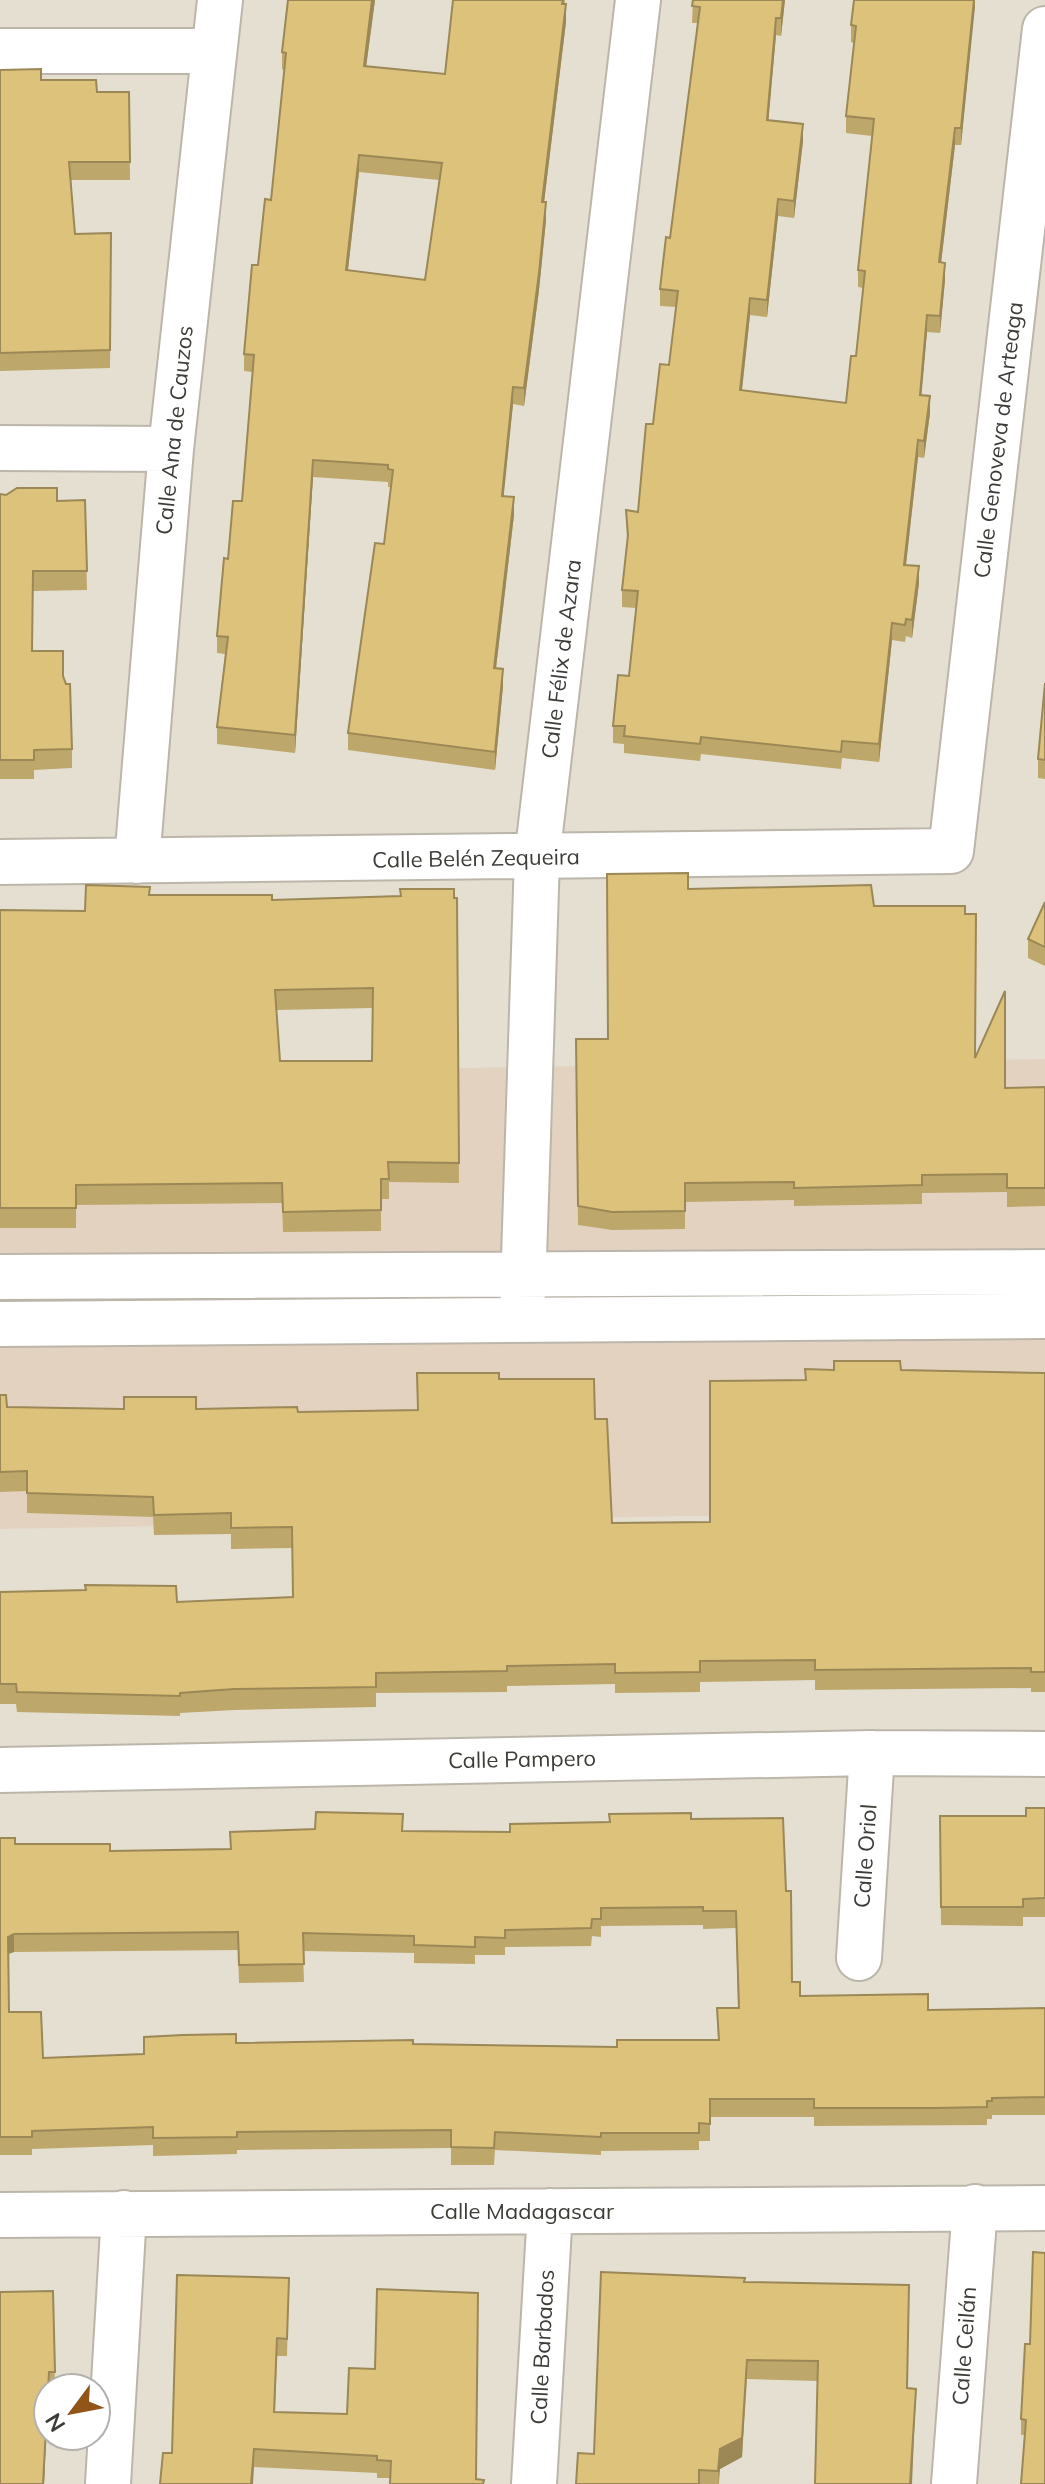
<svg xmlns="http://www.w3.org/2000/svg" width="1045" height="2484" font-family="Mulish,sans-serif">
<rect width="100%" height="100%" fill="#e4dfd1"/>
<!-- commercial -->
<path fill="#e4d2c1" d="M1045 1059V1519L687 1516 0 1529V1075Z"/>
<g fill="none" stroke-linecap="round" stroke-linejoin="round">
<defs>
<path id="minor" d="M0 51H214
M0 448 171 449
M137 861 171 449 220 0
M0 862 951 851 1045 29
M0 1277 1045 1272
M522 1320 537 858 638 0
M0 1324 1045 1316
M0 1770 872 1753 1045 1754
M859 1958 872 1753
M0 2215 1045 2208
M108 2484 124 2213
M534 2484 550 2211
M954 2484 975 2207"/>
</defs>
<!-- minor casing -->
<use href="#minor" stroke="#bbb6a9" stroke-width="48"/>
<!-- minor -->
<use href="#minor" stroke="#fff" stroke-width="44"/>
</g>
<!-- wall -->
<path fill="#bea76a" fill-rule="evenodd" d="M288 0H375L366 66 445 74 453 0H565L566 22 544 202 546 220 539 290 524 406 513 404 503 496 514 515 496 668 503 686 495 770 348 750V733L384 544 391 487H388V482L313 477 295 753 217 744V727L225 654 217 653V636L228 559 242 501 253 372 244 371V354L258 265 271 200 284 70 282 69V52ZM359 172 439 180 425 280 348 270Z
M693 0H785L781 36 776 35 768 120 803 141 794 218 778 216 767 317 750 315 742 391 846 403 856 356 863 288 858 287V270L872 136 846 133V116L854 43 851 42V25L975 0 961 145H955L941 263 945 280 940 333 927 332 921 395 930 413 924 458 918 457 906 565 919 583 912 638 906 636 905 642 892 640 879 762 842 758 841 769 701 754 700 761 624 753V744L613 743V726L629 676 636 608 622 607V590L627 542 626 510 638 512 653 424 669 365 676 307 660 306V289L670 238 698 23H692Z
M0 70 97 92H129L130 180H71L75 234 111 233 110 368 0 371Z
M0 494 57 501 85 500 87 590 33 591V651L63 676 72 749V768L34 770V779H0Z
M1045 683V779L1038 778V759Z
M688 889 965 914 975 1058 1005 1088 1045 1087V1206L1007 1207V1192L922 1193V1204L794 1206V1200L685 1202V1229L612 1230 578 1225 576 1058 608 1039Z
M150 895 272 900 457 898 459 1183 389 1182V1199H381V1231L283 1232 282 1203 76 1205V1228H0V910L85 911ZM373 1008 372 1061H280L276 1010Z
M1045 902V966L1028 958V939Z
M901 1370 1045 1373V1692H1031V1688L815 1690V1680L700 1682V1692L615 1693V1684L507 1686V1692L376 1693V1707L234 1710 180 1713V1716L17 1712 16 1704H0V1592L177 1602 292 1597V1548L231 1549V1534L154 1535 153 1517 27 1513V1491L0 1492V1395L7 1407 196 1409 298 1412 418 1410 499 1379 595 1419 612 1523 710 1522 806 1380Z
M1045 1808V1917H1023V1926L941 1925 940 1816H1026Z
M691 1819 786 1891 792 1982 800 1996 928 2010 1045 2008V2115H992V2119H987V2125L814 2126V2117H710V2141H699V2150L601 2151V2155L495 2150 494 2165H451V2148L237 2150V2154L153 2156V2145L32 2149V2155H0V1838L15 1844 110 1851 230 1849 403 1831 510 1832 610 1822ZM703 1925V1929L736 1928 738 2008H717L718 2040 617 2047 236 2043 144 2054 43 2058 9 2012 8 1954 14 1952 238 1950 239 1983 304 1982 303 1951 414 1953V1963L475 1964V1955H505V1947L591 1946 592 1936 601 1937V1926Z
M1045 2253 1024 2435H1021V2419L1030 2344Z
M289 2278 287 2356H277L275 2412 347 2414 375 2369 478 2293 390 2478H377V2473L254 2467 172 2453Z
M744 2282 907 2388 916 2408 818 2381 747 2379 742 2457 720 2469 719 2484H576L594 2454Z
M53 2291 55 2388H48L44 2484H0Z"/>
<!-- shaded-wall -->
<path fill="#9b8856" d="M372 0H375L364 83V66Z
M783 0H785L781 36V18Z
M974 0 975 7 961 145V128Z
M566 4V22L542 219V202Z
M776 18V35L767 137V120Z
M803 124V141L794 218V201Z
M955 128V145L939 280V262Z
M359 155V172L346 287V270Z
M778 199V216L767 317V300Z
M546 202V220L539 290 524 406V388Z
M945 263V280L940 333V316Z
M750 298V315L740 407V390Z
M927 315V332L920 412V395Z
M513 387V404L502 513V496Z
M930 396V413L924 458V441Z
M918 440V457L904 582V565Z
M313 460V477L295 753V735Z
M514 497V515L494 685V668Z
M919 566V583L912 638V620Z
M892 623V640L879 762V744Z
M503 669V686L495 770V752Z
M14 1934V1952L8 1954V1937Z
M747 2360 742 2457 720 2469 718 2484 720 2449Z
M49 2372 44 2484H43Z
M916 2389 912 2484H910Z
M254 2449V2467L253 2484H251Z"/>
<!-- building -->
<path fill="#ddc27b" stroke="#9b8856" stroke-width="2" fill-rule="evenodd" d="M288 0H372L364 66 445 74 453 0H563L562 4H566L542 202H546L539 273 524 388 513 387 502 496 514 497 494 668 503 669 495 752 348 733 375 543 384 544 393 470 388 469V465L313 460 295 735 217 727 228 637 217 636 224 558 228 559 233 501H242L254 355 244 354 252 265H258L265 199 271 200 286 53 282 52ZM359 155 442 163 425 280 346 270Z
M693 0H783L781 18H776L767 120 803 124 794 201 778 199 767 300 750 298 740 390 846 403 851 356H856L865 271 858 270 874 119 846 116 856 26 851 25 854 0H974L961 128H955L939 262 945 263 940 316 927 315 920 395 930 396 924 441 918 440 904 565 919 566 912 620 906 619 905 625 892 623 879 744 842 741 841 752 701 737 700 744 624 736 625 726H613L618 675 629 676 638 591 622 590 628 535 626 510 638 512 646 424H653L660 364 669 365 678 291 660 289 666 237 670 238 700 7 692 6Z
M41 69V80H96L97 92H129L130 162H69L75 234 111 233 110 350 0 353V70Z
M17 488H57V501L85 500 87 571H33L32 651H63V676L66 684H70L72 749 34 750V760H0V494L6 495Z
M1045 683V760L1038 759Z
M688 873V889L871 885 874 906H965V914H976L975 1058 1005 991V1088L1045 1087V1188H1007V1174L922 1175V1185L794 1188V1182L685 1183V1211L612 1212 578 1206 576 1039H608L607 874Z
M86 885 150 887 149 895H272V900L401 896 400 889H454V898H457L459 1163 388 1162 389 1179H381V1210L283 1212 282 1183 76 1185V1208H0V910L85 911ZM373 988 372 1061H280L275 990Z
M1045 902V947L1028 939Z
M834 1361H900L901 1370 1045 1373V1672H1031V1668L815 1670V1660L700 1661V1672L615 1673V1664L507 1666V1671L376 1673V1687L234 1689 180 1693V1696L17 1692 16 1684H0V1592L86 1590 85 1585 176 1586 177 1602 293 1597 292 1527 231 1528V1513L154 1515 153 1497 27 1493V1471L0 1472V1395H6L7 1407 124 1409V1397H196V1409L297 1407 298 1412 418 1410 417 1373H499V1379H594L595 1419H607L612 1523 710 1522V1381L806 1380 805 1369 834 1370Z
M1026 1808H1045V1898L1023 1899V1907H941L940 1816H1026Z
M316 1812 403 1814 402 1831 510 1832V1824L610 1822 609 1814 691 1813V1819L783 1818 786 1891H791L792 1982H800V1996L928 1994V2010L1045 2008V2097L992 2098V2101H987V2107L935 2108H814V2099H710V2124L699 2123V2133H601V2137L495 2132 494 2148 451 2147V2130L237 2132V2137L153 2138V2127L32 2131V2137H0V1838H15V1844H110V1851L231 1849 230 1832 315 1829ZM703 1907V1911H736L739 2008H717L719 2040H617V2047L413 2044V2040L236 2043V2034L183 2035 144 2037V2054L43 2058 41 2012H9L8 1937 14 1934 238 1932 239 1965 304 1964 303 1933 414 1936V1945L475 1947V1937L505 1938V1930L591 1928 592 1919H601V1908Z
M1033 2252 1045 2253V2484H1021L1026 2420 1021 2419 1025 2344H1030Z
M601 2272 745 2278 744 2282 909 2285 907 2388 916 2389 910 2484H815L818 2361 747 2360 742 2438 720 2449 718 2471 699 2470V2484H576L578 2453 594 2454Z
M177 2275 289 2278 287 2339 277 2338 274 2412 347 2414 349 2368 375 2369 377 2289 478 2293 476 2479 484 2480 483 2484H390L391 2461 377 2460V2456L254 2449 251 2484H160L163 2453H172Z
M53 2291 55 2372H49L43 2484H0V2292Z"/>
<g text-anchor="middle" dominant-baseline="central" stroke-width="6" stroke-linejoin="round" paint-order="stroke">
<!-- street labels -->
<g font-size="22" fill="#3e3c37" stroke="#fff">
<text transform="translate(174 430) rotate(-84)">Calle Ana de Cauzos</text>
<text transform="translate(998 440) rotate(-83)">Calle Genoveva de Arteaga</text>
<text transform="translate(561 659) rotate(-83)">Calle Félix de Azara</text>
<text transform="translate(476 858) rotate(-1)">Calle Belén Zequeira</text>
<text transform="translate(522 1759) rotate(-1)">Calle Pampero</text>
<text transform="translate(865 1856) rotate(-86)">Calle Oriol</text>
<text x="522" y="2211">Calle Madagascar</text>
<text transform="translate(964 2346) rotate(-86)">Calle Ceilán</text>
<text transform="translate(542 2347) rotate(-87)">Calle Barbados</text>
</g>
</g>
<!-- north arrow -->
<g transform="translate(72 2412) rotate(238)"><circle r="38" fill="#ffffff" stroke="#b2b1af" stroke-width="2"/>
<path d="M0-6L14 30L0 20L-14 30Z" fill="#925518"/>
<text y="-12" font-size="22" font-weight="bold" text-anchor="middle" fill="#3e3c37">N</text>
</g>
</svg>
